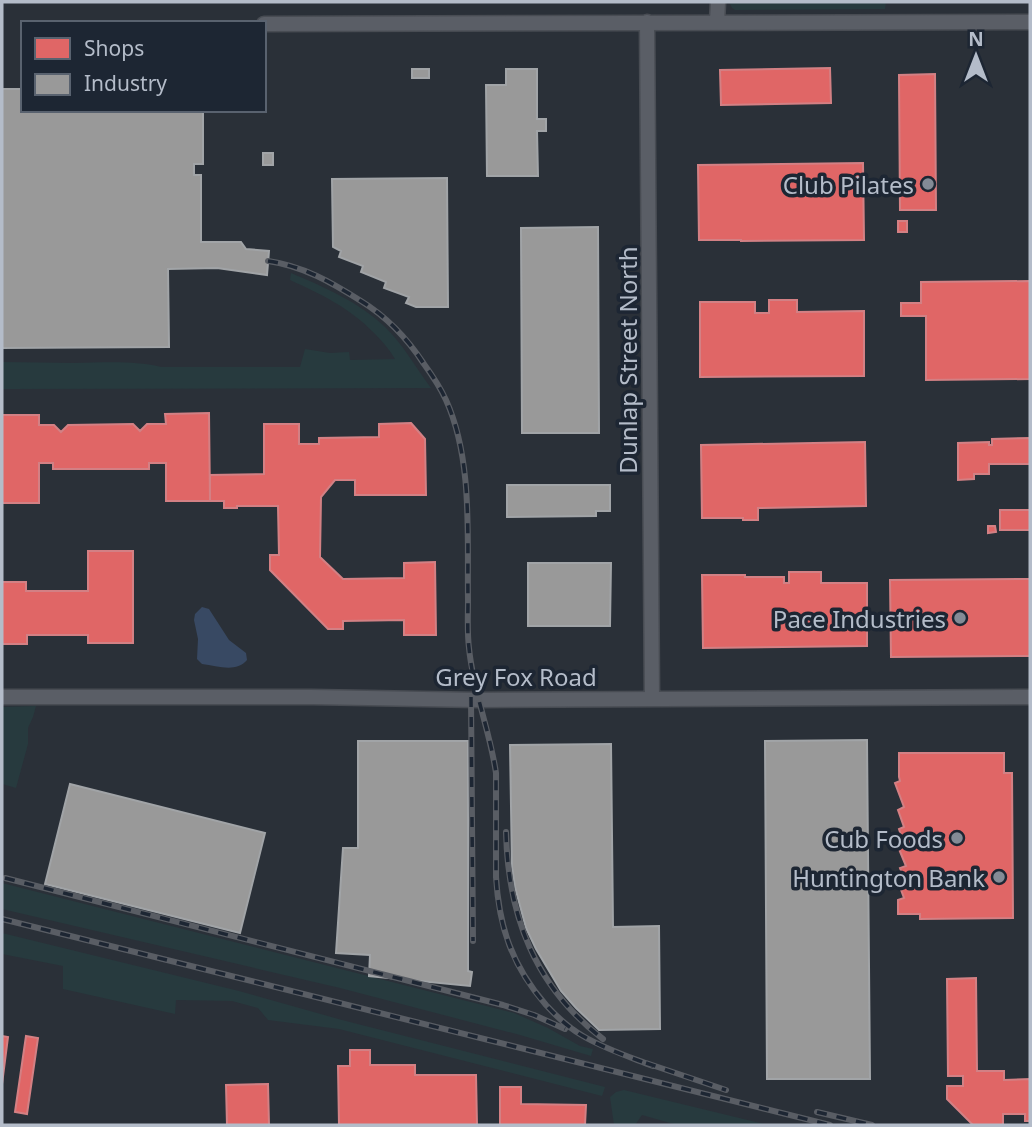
<svg xmlns="http://www.w3.org/2000/svg" width="1032" height="1127" font-family="'Noto Sans',sans-serif">
<rect width="100%" height="100%" fill="#2a3038"/>
<!-- green -->
<path fill="#273a3e" d="M729 2H886L885 9 735 10 732 8Z
M291 273C324 287 359 302 385 327 403 344 416 368 431 388L2 389V362C26 362 50 363 73 363 103 363 131 360 161 367H300L305 349 330 353 349 352 350 360 395 359C389 349 382 341 374 333 350 308 321 294 290 280Z
M36 706 33 717 28 728V744L16 788 2 784V707Z
M2 883 514 1013 548 1028 580 1046 593 1049 591 1056 520 1035 340 988 2 909Z
M2 933 239 991 342 1020 605 1087 602 1096 339 1029 268 1020 258 1008 232 1001 176 1000 175 1014 63 989V966L2 954Z
M624 1090 768 1125H677L642 1115 635 1125H614L610 1097 616 1092Z"/>
<!-- water -->
<path fill="#384963" d="M202 607 209 609 229 640 246 653 247 660C236 673 218 666 202 664L197 659 198 639 194 620 195 614Z"/>
<!-- shops -->
<path fill="#e06666" stroke="#d38084" stroke-width="2" d="M830 68 831 103 721 105 720 70Z
M935 74 936 210H900L899 75Z
M863 163 864 240 741 241V240H699L698 165Z
M898 221H907V232H898Z
M1030 281V379L926 380V316H901V303H921V282Z
M769 300H797V312L864 311V376L700 377V302H755V313H769Z
M209 413 210 501H166V463H149V469H53V463H39V503H2V415H39V425H54L61 432 68 425 133 424 140 431 147 424H166L165 414Z
M411 423 425 439 426 495H355V480H335L321 497 320 557 343 579 404 578V563L435 562 436 635H404V620L343 621V629H328L270 570V555H279L278 506H237V508H224V501H210V475L264 474V424H299V444H319V438L379 437V424Z
M1030 438V464H989V474H974V479L958 480V443L989 442V445H992V439Z
M865 442 866 506 758 508V520H743V518H702L701 445Z
M1000 510H1030V530H1000Z
M988 526H995L996 532 988 533Z
M88 551H133V643H88V635H27V644H2V582H26V591H88Z
M789 572H821V583H867V646L703 648 702 575H745V577H784V583H789Z
M1030 579V656L891 657 890 580Z
M899 753H1004V773H1012L1013 918 920 919V914H898V900L904 898 900 887 906 884 900 868 906 866 899 849 905 847 899 829 904 827 898 810 904 807 895 783 900 781 899 777Z
M976 978 977 1071H1004V1080L1030 1079V1121H1025V1114H1003V1125H973L947 1099V1086H963V1076H948L947 979Z
M2 1036 8 1037 2 1084Z
M26 1036 38 1038 27 1114 15 1112Z
M350 1050H370V1065H415V1075H476L477 1125H339L338 1066H350Z
M268 1084 269 1125H227L226 1085Z
M500 1087H521V1104L586 1105 585 1125H500Z"/>
<!-- industry -->
<path fill="#999" stroke="#a1a4a7" stroke-width="2" d="M412 69H429V78H412Z
M506 69H537V119H546V131H537L538 176H487L486 85H506Z
M2 89H23V110H203V164H194V175H201V242H241L246 249 269 251 267 275 217 268 168 269 169 347 2 348Z
M263 153H273V165H263Z
M447 178 448 307H416L406 303 409 297 384 288 386 282 361 272 363 266 339 257 341 251 333 247 332 179Z
M598 227 599 433H522L521 228Z
M507 485H610V511H596V516L507 517Z
M528 563H611L610 626H528Z
M867 740 870 1079H767L765 741Z
M358 741H468V971L472 972 470 986 369 976 370 955 336 953 343 848H358Z
M611 744 613 927 659 926 660 1029 599 1030 576 1008 561 991 536 949 526 928 515 887 512 867 510 745Z
M70 784 265 833 240 933 45 884Z"/>
<g fill="none" stroke-linecap="round" stroke-linejoin="round">
<defs>
<path id="minor" d="M647 22 652 699
M717 22 718 2
M264 24 1030 22
M2 697H312L478 700 1030 697"/>
</defs>
<!-- minor casing -->
<use href="#minor" stroke="#484c53" stroke-width="17"/>
<!-- minor -->
<use href="#minor" stroke="#5a5e66" stroke-width="14"/>
<defs>
<path id="rail" d="M268 261C303 266 331 282 361 301 387 317 407 338 424 364 432 375 440 387 446 400 473 460 467 535 468 600 468 616 467 632 469 648 473 691 490 731 496 773V877C499 927 512 966 546 1005 557 1017 569 1028 583 1036 605 1049 630 1057 653 1066
M471 697 473 941
M506 832C508 916 535 987 603 1039
M5 878 503 1005 534 1015 565 1029
M2 919 830 1125
M646 1063 726 1090
M817 1112 872 1125"/>
</defs>
<!-- rail casing -->
<use href="#rail" stroke="#595d64" stroke-width="6"/>
<!-- rail -->
<use href="#rail" stroke="#1d2633" stroke-width="3.5" stroke-dasharray="10" stroke-linecap="butt"/>
</g>
<!-- markers -->
<g fill="#848b96" stroke="#1d2633" stroke-width="2.5">
<circle cx="928" cy="184" r="7"/>
<circle cx="960" cy="618" r="7"/>
<circle cx="957" cy="838" r="7"/>
<circle cx="999" cy="877" r="7"/>
</g>
<g text-anchor="middle" dominant-baseline="central" stroke-width="7" stroke-linejoin="round" paint-order="stroke">
<!-- poi labels -->
<g font-size="24" fill="#b4bcc9" stroke="#1d2633" text-anchor="end">
<text x="914" y="184">Club Pilates</text>
<text x="946" y="618">Pace Industries</text>
<text x="943" y="838">Cub Foods</text>
<text x="985" y="877">Huntington Bank</text>
</g>
<!-- street labels -->
<g font-size="24" fill="#b4bcc9" stroke="#1d2633">
<text transform="translate(627 360) rotate(-90)">Dunlap Street North</text>
<text x="516" y="676">Grey Fox Road</text>
</g>
</g>
<!-- border -->
<rect width="1032" height="1127" fill="none" stroke="#b4bcc9" stroke-width="7"/>
<!-- legend -->
<rect x="21" y="21" width="245" height="91" fill="#1d2633" stroke="#59626f" stroke-width="2"/>
<rect x="35" y="38" width="35" height="21" fill="#e06666" stroke="#59626f" stroke-width="2"/>
<text x="84" y="56" font-size="21" fill="#b4bcc9">Shops</text>
<rect x="35" y="74" width="35" height="21" fill="#999999" stroke="#59626f" stroke-width="2"/>
<text x="84" y="91" font-size="21" fill="#b4bcc9">Industry</text>
<!-- north arrow -->
<g transform="translate(976 56)" stroke="#1d2633" stroke-width="5" paint-order="stroke">
<path d="M0-5L12 26L0 18L-12 26Z" fill="#b4bcc9"/>
<text y="-10" font-size="19" font-weight="bold" text-anchor="middle" fill="#b4bcc9">N</text>
</g>
</svg>
